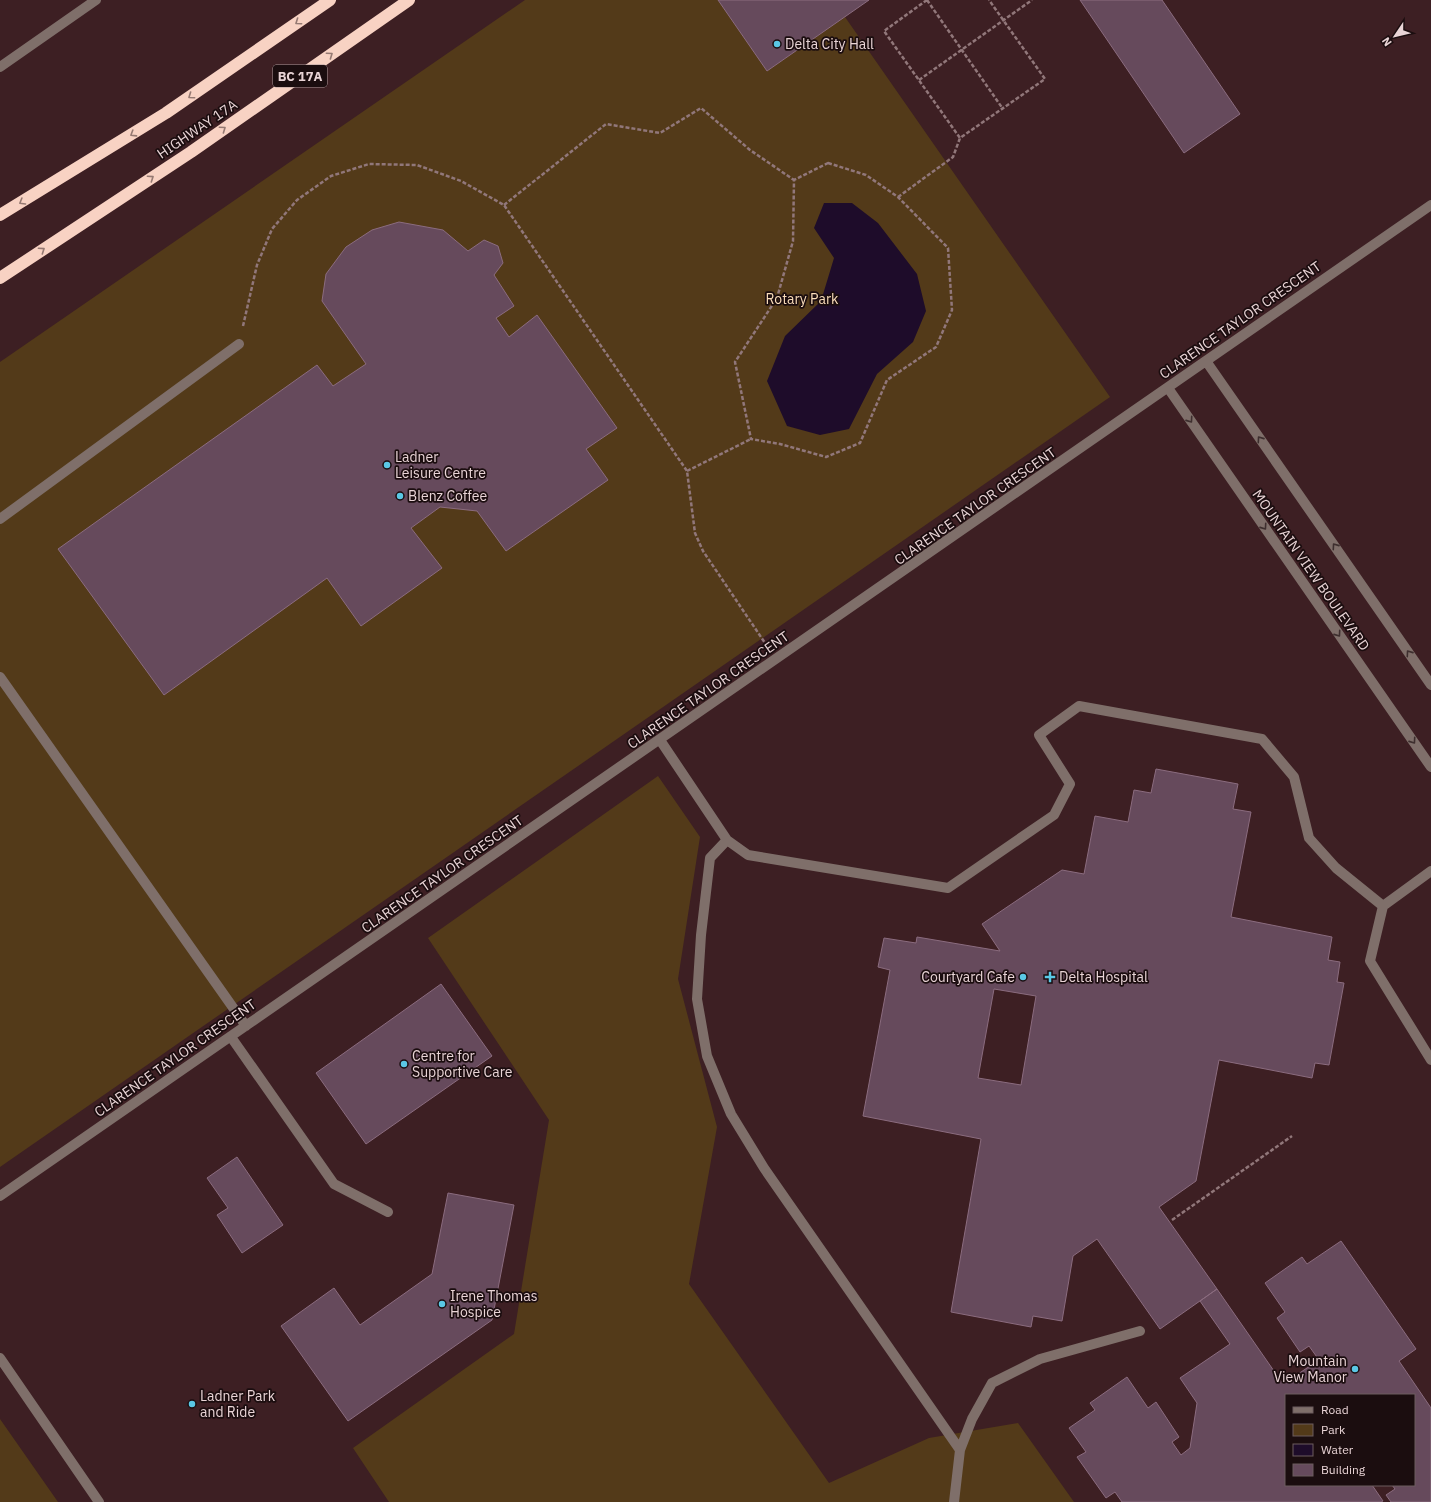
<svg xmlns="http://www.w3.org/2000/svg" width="1431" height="1502" font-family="'IBM Plex Sans',sans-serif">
<rect width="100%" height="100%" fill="#3d1f23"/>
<!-- green -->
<path fill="#533a19" d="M525 0H718L767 71 845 17 1110 397 0 1167V362Z
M658 776 700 837 678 979 717 1127 689 1284 829 1483 929 1438 1018 1423 1074 1502H389L353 1448 514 1334 549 1120 428 938Z
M0 1419 58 1502H0Z"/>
<!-- water -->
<path fill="#1e0c2a" d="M824 203H852L878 223 917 274 926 311 913 342 877 374 849 429 820 435 787 426 767 381 785 336 821 301 834 258 814 228Z"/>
<!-- building -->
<path fill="#664a5c" stroke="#8b6c7f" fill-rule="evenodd" d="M718 0H869L767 71Z
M1080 0H1162L1240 114 1184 153Z
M399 222 443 230 468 251 484 240 498 246 503 263 494 275 514 306 496 318 509 337 537 315 617 428 586 449 608 480 506 551 477 511 440 507 411 528 442 568 361 626 327 578 164 695 58 549 317 365 333 386 366 364 322 301 326 274 346 247 372 230Z
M1156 769 1238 784 1233 809 1251 812 1231 917 1332 937 1328 960 1340 962 1337 982 1344 983 1329 1065 1315 1063 1312 1078 1219 1060 1196 1181 1159 1207 1217 1289 1160 1329 1097 1239 1073 1256 1062 1321 1033 1316 1031 1327 951 1312 981 1139 863 1116 890 970 878 967 884 938 916 943 917 937 1000 951 982 924 1062 870 1084 874 1095 816 1128 822 1134 790 1151 793ZM994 989 1036 996 1021 1085 978 1078Z
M441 984 492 1056 366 1144 316 1073Z
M237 1157 283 1225 242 1253 217 1215 228 1208 207 1178Z
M448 1193 514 1205 492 1320 348 1421 281 1326 334 1288 360 1325 432 1274Z
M1341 1241 1416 1349 1399 1361 1431 1408V1502H1391L1386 1495 1395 1489 1392 1485H1414V1395H1286V1485H1372L1383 1501 1381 1502H1122L1115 1492 1106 1498 1077 1457 1086 1452 1069 1428 1095 1410 1090 1403 1127 1377 1148 1408 1156 1402 1179 1437 1172 1442 1181 1455 1190 1448 1197 1403 1180 1378 1230 1344 1200 1301 1217 1289 1283 1384 1319 1360 1309 1346 1300 1352 1277 1318 1285 1312 1265 1283 1302 1257 1307 1264Z"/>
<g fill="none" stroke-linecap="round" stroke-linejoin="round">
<!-- path -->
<path stroke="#91777a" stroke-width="2.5" stroke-dasharray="4 2" stroke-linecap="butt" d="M927 0 884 31 960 138 1045 79 989 0
M927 0 1003 109
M919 80 1032 0
M828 163 866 175 898 197 948 248 952 310 936 347 887 380 860 443 826 457 780 444 751 439 735 362 777 298 793 241 794 180Z
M898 197 953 157 960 138
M504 205 606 124 660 133 701 108 750 150 794 180
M243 326 257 265 272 229 297 200 331 176 369 164 417 165 461 181 504 205 687 471 695 533 703 551 765 643
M687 471 751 439
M1172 1220 1292 1136"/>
<!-- minor -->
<path stroke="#7f6f6a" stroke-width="10" d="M0 67 96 0
M1206 361 1431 685
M1168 388 1431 767
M0 519 239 344
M0 677 246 1026
M660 740 727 840 748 855 948 888 1054 815 1070 784 1039 735 1079 706 1262 739 1294 777 1309 838 1336 868 1383 906 1370 961 1431 1060
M727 840 710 858 701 935 697 999 707 1056 731 1114 764 1168 960 1450
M1383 906 1431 871
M231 1037 334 1184 388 1212
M0 1196 1431 205
M0 1358 99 1502
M954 1502 960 1450 972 1419 992 1383 1040 1359 1140 1331"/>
<!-- highway -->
<path stroke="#f8d2c3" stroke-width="12" d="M0 215 166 113 330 0
M0 278 191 152 409 0"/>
</g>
<!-- one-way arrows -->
<defs><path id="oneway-chevron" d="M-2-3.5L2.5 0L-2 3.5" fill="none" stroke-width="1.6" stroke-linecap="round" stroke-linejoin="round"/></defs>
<g stroke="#957972">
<use href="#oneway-chevron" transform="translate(298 22) rotate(145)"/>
<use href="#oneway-chevron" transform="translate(330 55) rotate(-35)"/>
<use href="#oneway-chevron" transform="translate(191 96) rotate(145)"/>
<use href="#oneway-chevron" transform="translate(223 129) rotate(-35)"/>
<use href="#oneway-chevron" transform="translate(133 134) rotate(148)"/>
<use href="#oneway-chevron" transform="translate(151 178) rotate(-34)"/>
<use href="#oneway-chevron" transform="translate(22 202) rotate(149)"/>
<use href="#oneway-chevron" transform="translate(42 250) rotate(-34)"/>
</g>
<g stroke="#3e2f2f">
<use href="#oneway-chevron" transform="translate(1190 420) rotate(55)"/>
<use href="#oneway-chevron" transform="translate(1260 439) rotate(-125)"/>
<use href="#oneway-chevron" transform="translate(1264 527) rotate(55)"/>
<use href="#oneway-chevron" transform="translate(1335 546) rotate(-125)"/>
<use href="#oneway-chevron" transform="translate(1338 634) rotate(55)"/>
<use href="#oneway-chevron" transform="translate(1409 653) rotate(-125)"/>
<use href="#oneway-chevron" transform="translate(1413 741) rotate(55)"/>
</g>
<!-- markers -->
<g fill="#5ac8e5" stroke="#1b0d0f" stroke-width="1.5">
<circle cx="777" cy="44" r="4"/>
<circle cx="387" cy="465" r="4"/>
<circle cx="400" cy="496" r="4"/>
<circle cx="1023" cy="977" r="4"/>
<path d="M1048 971h4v4h4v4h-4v4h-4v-4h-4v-4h4z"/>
<circle cx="404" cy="1064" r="4"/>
<circle cx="442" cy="1304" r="4"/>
<circle cx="1355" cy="1369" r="4"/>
<circle cx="192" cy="1404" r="4"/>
</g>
<g text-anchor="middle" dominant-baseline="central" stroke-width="3.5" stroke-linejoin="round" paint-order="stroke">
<!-- shield labels -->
<rect fill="#1b0d0f" stroke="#ab989a" stroke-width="1" x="273" y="65" width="54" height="22" rx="3"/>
<g font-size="13" font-weight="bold" fill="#e9d4d6">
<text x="300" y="76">BC 17A</text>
</g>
<!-- poi labels -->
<g font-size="14" fill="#e9d4d6" stroke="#1b0d0f" text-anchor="start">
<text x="785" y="44">Delta City Hall</text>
<text x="395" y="457">Ladner<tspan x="395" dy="16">Leisure Centre</tspan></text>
<text x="408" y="496">Blenz Coffee</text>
<text x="1015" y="977" text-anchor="end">Courtyard Cafe</text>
<text x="1059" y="977">Delta Hospital</text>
<text x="412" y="1056">Centre for<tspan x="412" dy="16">Supportive Care</tspan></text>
<text x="450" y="1296">Irene Thomas<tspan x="450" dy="16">Hospice</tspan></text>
<text x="1347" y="1361" text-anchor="end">Mountain<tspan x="1347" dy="16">View Manor</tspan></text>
<text x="200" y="1396">Ladner Park<tspan x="200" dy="16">and Ride</tspan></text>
</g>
<!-- street labels -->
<g font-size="14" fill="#e9d4d6" stroke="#1b0d0f">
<text transform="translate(197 129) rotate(-34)">HIGHWAY 17A</text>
<text transform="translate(1240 320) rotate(-35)">CLARENCE TAYLOR CRESCENT</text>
<text transform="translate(975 506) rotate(-35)">CLARENCE TAYLOR CRESCENT</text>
<text transform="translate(1311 570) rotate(55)">MOUNTAIN VIEW BOULEVARD</text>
<text transform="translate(708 690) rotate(-35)">CLARENCE TAYLOR CRESCENT</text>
<text transform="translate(442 874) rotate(-35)">CLARENCE TAYLOR CRESCENT</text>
<text transform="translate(175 1058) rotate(-35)">CLARENCE TAYLOR CRESCENT</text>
</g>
<!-- park labels -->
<g font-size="14" fill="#faddbb" stroke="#1b0d0f">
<text x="802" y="299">Rotary Park</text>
</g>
</g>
<!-- legend -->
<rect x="1285" y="1394" width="130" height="92" fill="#1b0d0f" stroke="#6d5d5f"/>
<rect x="1293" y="1407" width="20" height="6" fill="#7f6f6a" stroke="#6d5d5f"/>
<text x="1321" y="1414" font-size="12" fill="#e9d4d6">Road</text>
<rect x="1293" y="1424" width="20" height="12" fill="#533a19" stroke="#6d5d5f"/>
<text x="1321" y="1434" font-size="12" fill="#e9d4d6">Park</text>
<rect x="1293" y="1444" width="20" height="12" fill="#1e0c2a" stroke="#6d5d5f"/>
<text x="1321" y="1454" font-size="12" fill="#e9d4d6">Water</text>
<rect x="1293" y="1464" width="20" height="12" fill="#664a5c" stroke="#6d5d5f"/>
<text x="1321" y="1474" font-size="12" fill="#e9d4d6">Building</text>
<!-- north arrow -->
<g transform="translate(1395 36) rotate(235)" stroke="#1b0d0f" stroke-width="3" paint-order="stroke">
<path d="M0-3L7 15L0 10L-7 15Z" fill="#e9d4d6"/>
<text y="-6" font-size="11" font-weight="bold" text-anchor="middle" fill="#e9d4d6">N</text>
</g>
</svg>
